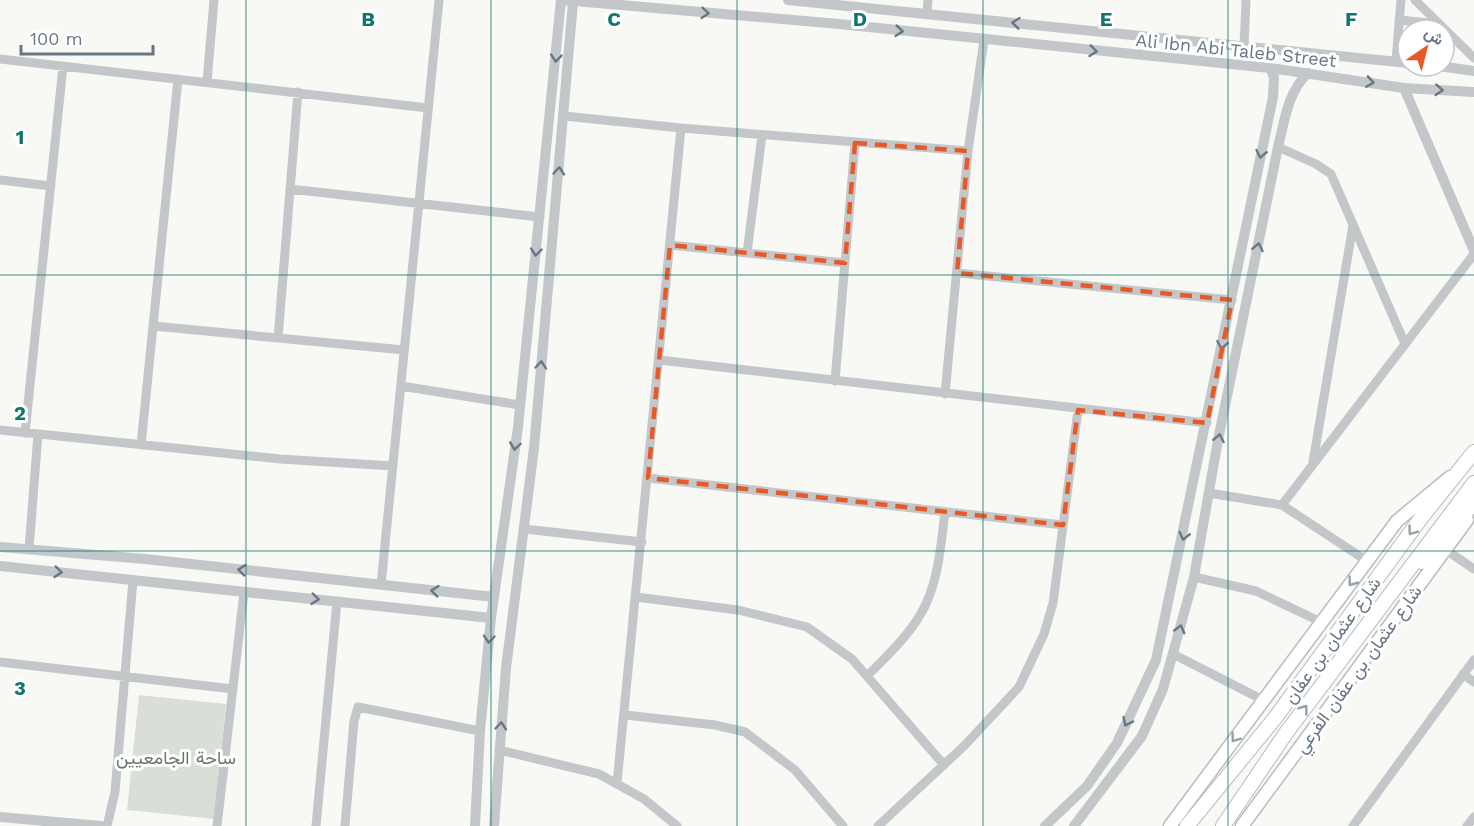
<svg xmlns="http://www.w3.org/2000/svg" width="1474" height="826" font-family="'Work Sans',Vazirmatn,sans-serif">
<rect width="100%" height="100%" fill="#f8f8f5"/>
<!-- green -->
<path fill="#d9dfd6" d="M139 695 226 704 214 819 127 810Z"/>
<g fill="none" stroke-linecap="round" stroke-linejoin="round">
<defs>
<path id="secondary" d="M1170 826 1397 521 1450 477
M1242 826 1467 520"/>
<path id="primary" d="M1421 562 1436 550 1474 502
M1187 826 1275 718 1421 518 1474 452
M1223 826 1286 733 1474 483"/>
</defs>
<!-- secondary casing -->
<use href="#secondary" stroke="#b8bcc1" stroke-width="15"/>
<!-- primary casing -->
<use href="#primary" stroke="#b6babe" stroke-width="16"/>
<!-- minor -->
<path stroke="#c3c7ca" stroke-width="9" d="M1415 0 1474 58
M927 14 928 0
M1399 20 1439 24
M1244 46 1246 0
M0 59 428 108
M1396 61 1401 0
M207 82 214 0
M564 116 681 128 968 151
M1278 147 1316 164 1331 174 1405 344
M0 180 51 186
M290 189 540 217
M670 245 845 263
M747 253 762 135
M957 273 1232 300
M153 326 404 350
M278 338 298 92
M659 360 1207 423
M835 381 855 143
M401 386 520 405
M945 394 968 151 984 40
M0 430 280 459 393 466
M25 433 63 66
M141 445 178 79
M1313 462 1353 225
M648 478 1063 525
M1209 493 1282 505 1367 561
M1282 505 1474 254
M524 529 642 542
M29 549 38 434
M1446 550 1474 569
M1194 577 1256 591 1321 622
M381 585 439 0
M636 597 738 610 807 627 852 659 944 765
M1173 654 1263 700
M0 662 233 689
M1463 674 1474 682
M867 676C888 655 913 632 926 604 939 575 941 543 945 512
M625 715 715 725 745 732 795 770 843 826
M499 750 599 774 644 799 677 826
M617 783 681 128
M107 826 115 792 133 580
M217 826 244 592
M316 826 337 601
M345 826 354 721 358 707 480 731
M878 826 964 746 1019 687 1044 634 1053 603 1078 410
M1353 826 1474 660
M1467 826 1474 817"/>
<!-- tertiary -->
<path stroke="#c3c7ca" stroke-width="10" d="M563 0 839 24 1270 68 1404 88 1474 92
M788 0 1408 63
M1439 66 1474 71
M1404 88 1474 251
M0 547 145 559 494 597
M0 566 491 618
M0 817 101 826
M475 826 480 731 491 618 518 427 561 0
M494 826 506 668 534 448 573 2
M1045 826 1087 786 1117 743 1156 660 1273 97 1274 77 1270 68
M1074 826 1142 736 1163 689 1194 577 1218 440 1278 147C1285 120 1287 93 1308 73"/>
<!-- secondary -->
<use href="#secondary" stroke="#fff" stroke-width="12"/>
<!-- primary -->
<use href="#primary" stroke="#fff" stroke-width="14"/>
</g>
<!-- one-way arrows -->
<defs><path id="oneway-chevron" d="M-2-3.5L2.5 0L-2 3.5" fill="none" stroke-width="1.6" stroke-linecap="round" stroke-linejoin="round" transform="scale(1.5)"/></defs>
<g stroke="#677786">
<use href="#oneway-chevron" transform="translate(705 13) rotate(5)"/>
<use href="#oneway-chevron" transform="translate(1016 23) rotate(-174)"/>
<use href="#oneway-chevron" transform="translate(899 31) rotate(6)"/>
<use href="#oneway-chevron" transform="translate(1093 51) rotate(6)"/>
<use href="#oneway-chevron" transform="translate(556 58) rotate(96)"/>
<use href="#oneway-chevron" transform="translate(1370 82) rotate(9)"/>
<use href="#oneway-chevron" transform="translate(1439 90) rotate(4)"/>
<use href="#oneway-chevron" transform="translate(1261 154) rotate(102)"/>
<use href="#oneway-chevron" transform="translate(559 171) rotate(-85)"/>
<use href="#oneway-chevron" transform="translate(1258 247) rotate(-78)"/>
<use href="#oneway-chevron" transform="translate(536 252) rotate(96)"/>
<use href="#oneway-chevron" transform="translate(1222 345) rotate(101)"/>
<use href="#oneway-chevron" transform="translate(541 365) rotate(-85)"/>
<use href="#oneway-chevron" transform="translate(1219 438) rotate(-79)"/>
<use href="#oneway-chevron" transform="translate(515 446) rotate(98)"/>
<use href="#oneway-chevron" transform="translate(1184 536) rotate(103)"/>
<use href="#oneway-chevron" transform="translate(242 570) rotate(-174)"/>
<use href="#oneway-chevron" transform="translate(58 572) rotate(6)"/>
<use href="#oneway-chevron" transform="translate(435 591) rotate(-174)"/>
<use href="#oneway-chevron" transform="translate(315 599) rotate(6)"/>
<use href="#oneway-chevron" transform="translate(1180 629) rotate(-75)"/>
<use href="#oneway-chevron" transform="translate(489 639) rotate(95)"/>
<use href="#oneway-chevron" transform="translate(1127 722) rotate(115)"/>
<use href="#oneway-chevron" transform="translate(501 726) rotate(-85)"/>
</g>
<g stroke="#95a0aa">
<use href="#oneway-chevron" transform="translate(1412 531) rotate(126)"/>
<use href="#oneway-chevron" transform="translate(1352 582) rotate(127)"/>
<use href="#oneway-chevron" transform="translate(1304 709) rotate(-53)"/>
<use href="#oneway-chevron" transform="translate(1235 738) rotate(126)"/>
</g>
<!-- marked area -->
<path fill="none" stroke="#e55a28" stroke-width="4.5" stroke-dasharray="12 8" stroke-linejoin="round" d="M855 143 968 151 957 273 1232 300 1207 423 1078 410 1063 525 648 478 670 245 845 263Z"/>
<!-- grid -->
<path fill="none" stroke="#0f766e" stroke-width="1.5" stroke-opacity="0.55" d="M246 0V826M491 0V826M737 0V826M983 0V826M1228 0V826M0 275H1474M0 551H1474"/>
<g text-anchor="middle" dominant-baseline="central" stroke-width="6" stroke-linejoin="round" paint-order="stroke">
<!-- street labels -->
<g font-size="18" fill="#677786" stroke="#fff">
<text transform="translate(1236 50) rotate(6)">Ali Ibn Abi Taleb Street</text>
<text transform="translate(1332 640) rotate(-54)">شارع عثمان بن عفان</text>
<text transform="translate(1358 669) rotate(-54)">شارع عثمان بن عفان الفرعي</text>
</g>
<!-- park labels -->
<g font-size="18" fill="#667862" stroke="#fff">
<text x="176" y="757">ساحة الجامعيين</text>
</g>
</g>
<g font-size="20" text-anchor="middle" font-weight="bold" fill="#0f766e" stroke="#fff" stroke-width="6" stroke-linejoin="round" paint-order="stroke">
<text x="368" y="26">B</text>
<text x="614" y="26">C</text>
<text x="860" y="26">D</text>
<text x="1106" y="26">E</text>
<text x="1351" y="26">F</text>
<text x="20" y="144">1</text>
<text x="20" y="420">2</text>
<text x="20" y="695">3</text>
</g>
<!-- north arrow -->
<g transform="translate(1426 48) rotate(35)"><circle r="28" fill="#ffffff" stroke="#c2c9cf" stroke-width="1.5"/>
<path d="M0-4.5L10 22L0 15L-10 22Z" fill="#e55a28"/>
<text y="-9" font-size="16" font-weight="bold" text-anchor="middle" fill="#677786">ش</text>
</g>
<!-- scale -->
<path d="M21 45v9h132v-9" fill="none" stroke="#677786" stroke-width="3"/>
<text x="30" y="45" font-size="18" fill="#677786" stroke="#ffffff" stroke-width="4.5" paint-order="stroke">100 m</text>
</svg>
